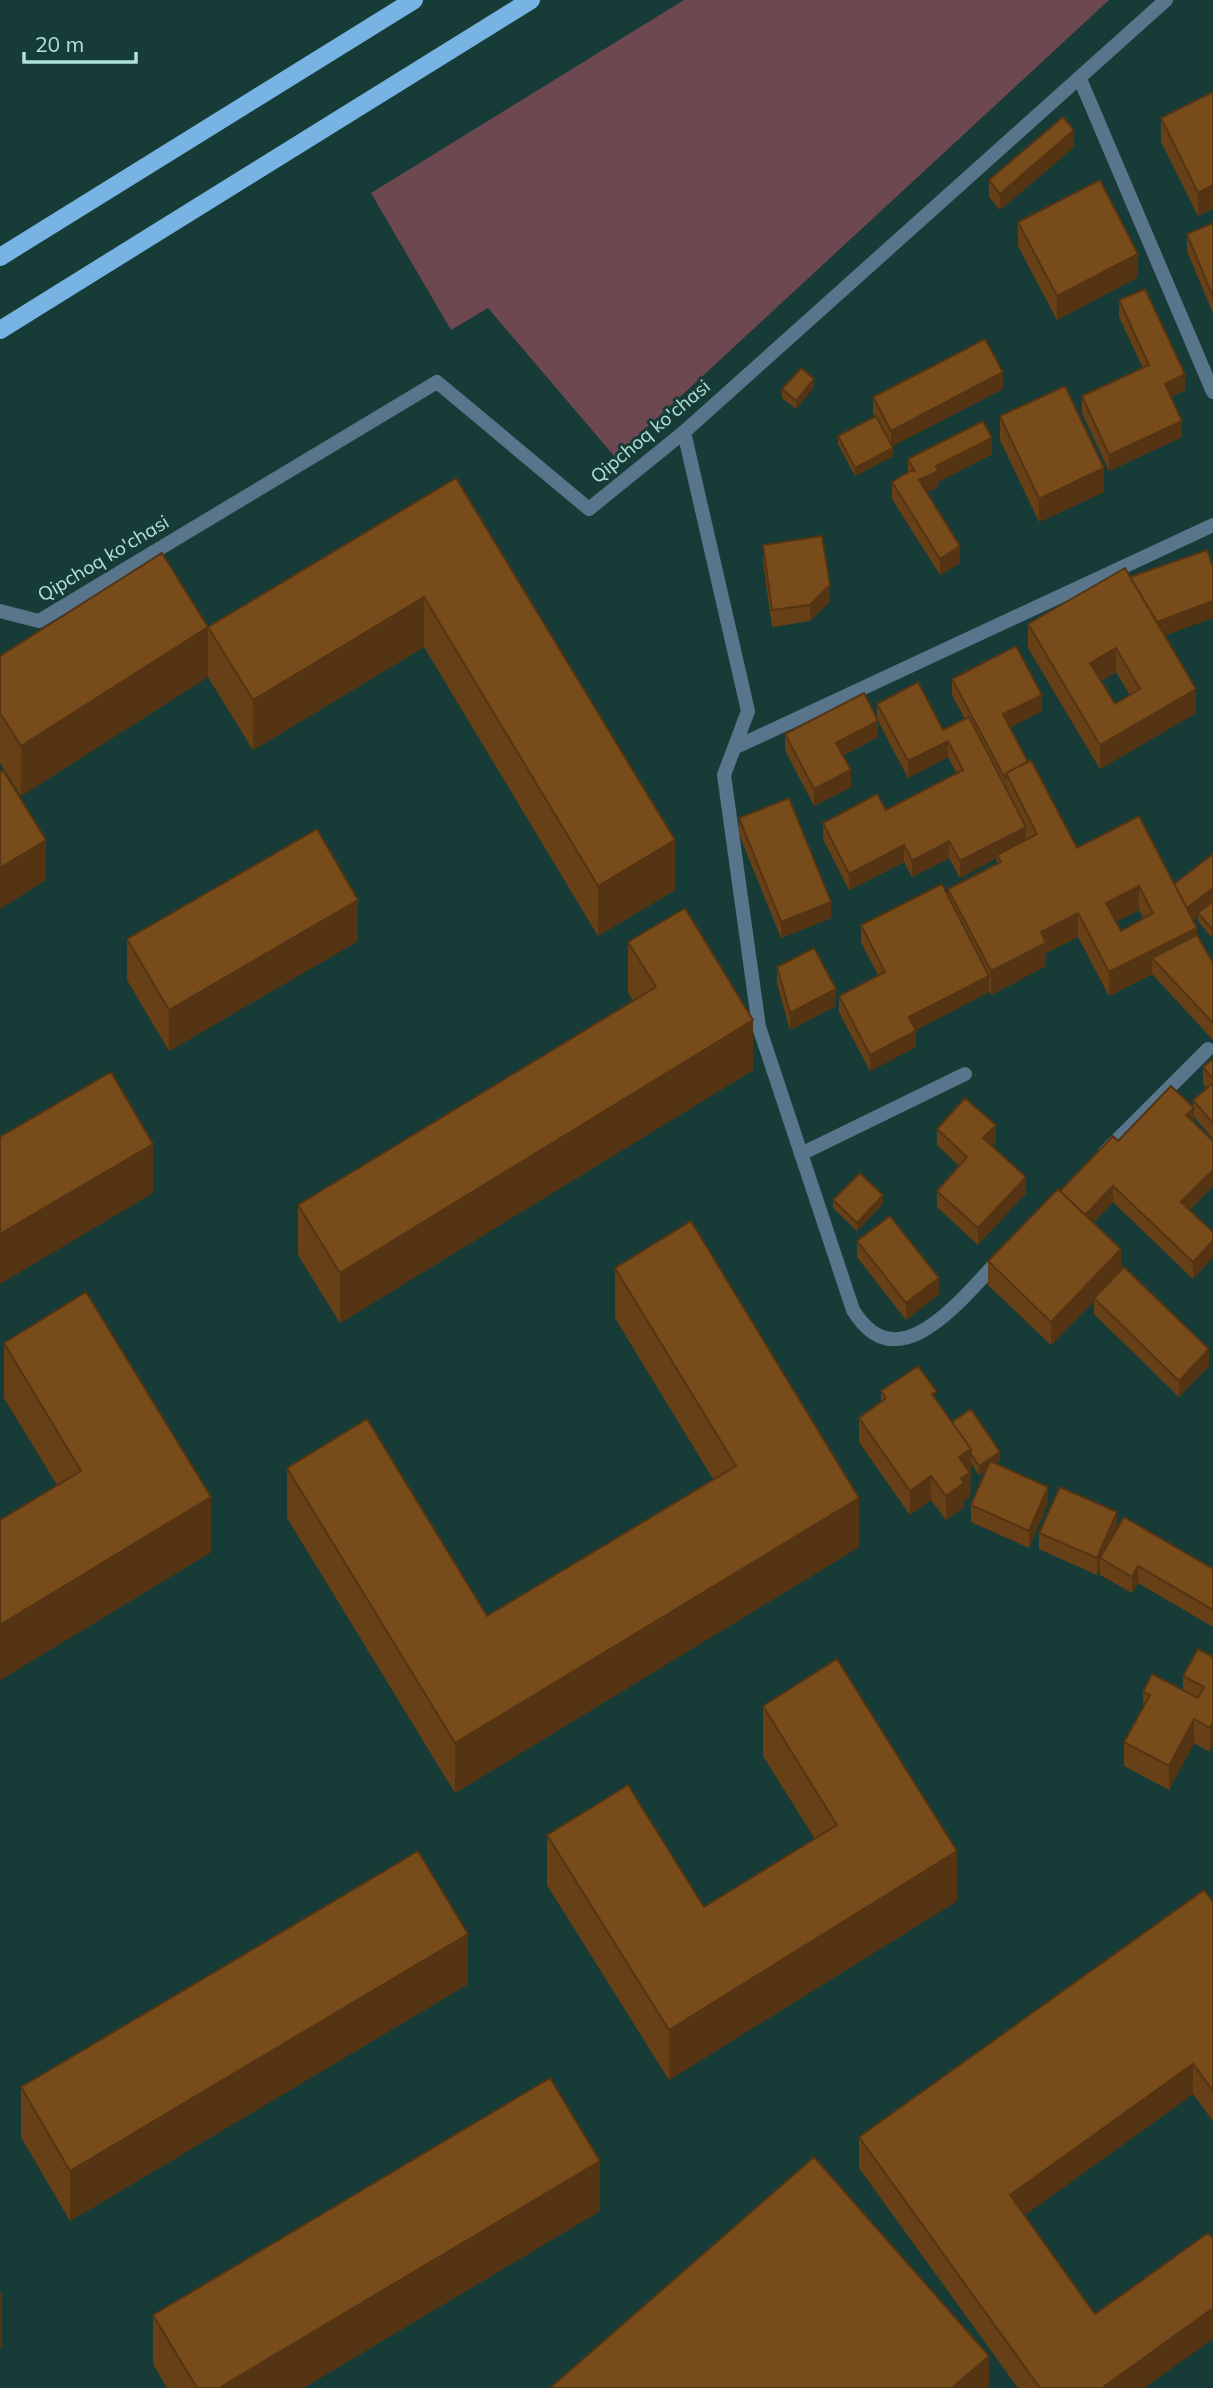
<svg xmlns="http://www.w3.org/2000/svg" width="1213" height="2388" font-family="Mulish,sans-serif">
<rect width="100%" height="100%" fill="#173c37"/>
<!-- green -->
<path fill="#6d4851" d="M684 0H1109L615 457 488 308 451 330 371 193Z"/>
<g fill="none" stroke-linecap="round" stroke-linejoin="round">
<!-- lane -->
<path stroke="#59758c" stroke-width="14" d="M801 1154 965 1074"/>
<!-- street -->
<path stroke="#59758c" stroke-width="14" d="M1080 79 1213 392
M684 432 748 711 724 775 759 1027 853 1310C899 1385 963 1296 1000 1259
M0 611 39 621 437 382 589 509 684 432 1166 0
M734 748 1213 525
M1105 1152 1208 1049"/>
<!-- primary -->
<path stroke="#78b4e3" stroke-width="18" d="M0 257 414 0
M0 330 531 0"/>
</g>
<!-- wall -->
<path fill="#674017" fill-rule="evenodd" d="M1213 92V209L1198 216 1161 142V118Z
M1074 147 1000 210 989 197V180Z
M1018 222 1138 277 1057 320 1018 246Z
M1213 223V313L1187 251V234Z
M1119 300 1185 390 1171 397 1182 437 1109 471 1082 413V396L1143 368 1119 317Z
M814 387 796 409 782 398V389Z
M1003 389 892 446 893 456 855 476 838 444V436L875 416 873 413V397Z
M1000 416 1104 492 1039 522 1000 440Z
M992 454 938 482V487L926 493 960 563 940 575 892 499V482L908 472V459Z
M456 478 675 890 598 936 424 647 253 750 208 677 21 796 0 763V656L208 627Z
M763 545 830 601 810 621 772 627 763 562Z
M1028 624 1165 635 1196 713 1100 769 1028 648ZM1116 672 1130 695 1115 704 1101 681Z
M952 679 1042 711 1010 727 1028 762 1077 848 1174 884 1213 854 1211 937 1198 921V915L1193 920 1197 935 1213 963V1040L1152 974 1109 996 1078 937 1046 953V966L991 995 989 991 916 1030V1047L870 1071 839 1012V996L878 975 861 942V925L948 896V889L997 863V858L960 878 949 858 912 877 904 862 849 890 823 839V823L886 810 957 774 948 757 908 778 878 721V737L843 756 851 787 814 806 785 750V734L877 719V704L943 730 965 719 952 695ZM1139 910 1144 919 1121 931 1116 922Z
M739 818 831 918 781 938 739 834Z
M127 939 358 941 169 1051 127 980Z
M628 942 753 1070 340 1323 298 1255V1205L633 1001 628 992Z
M777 967 836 1006 790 1030 777 983Z
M1213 1059V1139L1194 1117V1122L1213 1186 1190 1210 1213 1232V1257L1193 1279 1113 1202 1093 1223 1121 1270 1209 1366 1179 1397 1094 1314V1301L1051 1345 988 1285V1261L1060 1191 1118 1141 1193 1107V1100L1207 1088 1203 1084V1067Z
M937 1129 996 1142 992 1146 1026 1193 978 1245 937 1207V1191L959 1166 937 1145Z
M833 1200 883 1204 857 1231 833 1208Z
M857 1241 939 1294 906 1320 857 1257Z
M615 1268 859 1547 455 1793 287 1518V1468L487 1616 713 1479 615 1318Z
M4 1343 211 1552 0 1680V1520L57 1485 4 1398Z
M881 1391 937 1400 952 1422 1000 1460 996 1463 1048 1503 1029 1548 971 1522V1505L987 1470 979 1475 971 1463 970 1497 964 1500V1507L946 1520 931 1500 910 1515 859 1442V1418L881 1402Z
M1117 1528 1213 1569V1627L1138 1583 1132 1593 1100 1575V1567L1097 1575 1039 1549V1533Z
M1213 1657 1210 1752 1194 1743 1169 1790 1124 1766V1742L1143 1708V1692L1183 1690V1676Z
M763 1706 957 1901 669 2080 547 1885V1835L704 1907 815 1839 763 1756Z
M1213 1902V2121L1193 2094 1024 2215 1095 2314 1144 2388H1018L859 2168V2137Z
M468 1984 70 2221 21 2137V2087Z
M600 2211 303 2388H167L153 2364V2315Z"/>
<!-- shaded-wall -->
<path fill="#543413" d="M1074 130V147L1000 210V194Z
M1213 185V209L1198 216V193Z
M1138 254V277L1057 320V296Z
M1003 372V389L891 447V431Z
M1185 374V390L1165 400V384Z
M814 379V387L796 409V401Z
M1182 421V437L1109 471V455Z
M992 438V454L938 482V487L919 497V480L936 466Z
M893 448V456L855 476V468Z
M1104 468V492L1039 522V499Z
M960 546V563L940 575V559Z
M830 585V601L810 621V605Z
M424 597V647L253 750V700Z
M1213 601V618L1153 640V623Z
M208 627V677L21 796V746Z
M1116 648V672L1090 687V663Z
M1196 689V713L1100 769V745Z
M1042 695V711L1003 731V714Z
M878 721V737L836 759V743Z
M948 741V757L908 778V761Z
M851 770V787L814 806V789Z
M1026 827V844L997 855V858L960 878V861Z
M46 840V880L0 909V868Z
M675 840V890L598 936V886Z
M949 841V858L912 877V861Z
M904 845V862L849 890V874Z
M1139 886V910L1106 927V903Z
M1213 888V904L1198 913V915L1184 927V910Z
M358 900V941L169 1051V1010Z
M831 902V918L781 938V922Z
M1078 913V937L1046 953V966L991 995V971L1041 932Z
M1213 927V935L1211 937V928Z
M1197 928V951L1152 958V974L1109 996V972Z
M989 976V992L909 1034V1017Z
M836 989V1006L790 1030V1013Z
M753 1020V1070L340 1323V1273Z
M916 1031V1047L870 1071V1055Z
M1194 1108V1124L1186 1115Z
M996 1125V1142L983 1155V1138Z
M153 1144V1193L0 1284V1234Z
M1213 1170V1186L1181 1218V1202Z
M1026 1177V1193L978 1245V1228Z
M1113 1186V1202L1081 1235V1218Z
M883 1195V1204L857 1231V1223Z
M1213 1241V1257L1193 1279V1262Z
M1121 1249V1273L1094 1298V1301L1051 1345V1322Z
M939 1278V1294L906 1320V1303Z
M1209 1349V1366L1179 1397V1381Z
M971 1449 970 1497 964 1500V1507L946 1520V1496L959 1457Z
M1000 1452V1460L979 1475V1466Z
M931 1476V1500L910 1515V1491Z
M1048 1487V1503L1029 1548V1531Z
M211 1497V1552L0 1680V1625Z
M859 1498V1547L455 1793V1743Z
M1117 1512V1529L1100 1558V1567L1097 1575V1558Z
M1138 1566V1583L1132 1593V1577Z
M1194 1719V1743L1169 1790V1766Z
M1213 1722V1746L1210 1752V1728Z
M957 1851V1901L669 2080V2030Z
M468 1934V1984L70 2221V2171Z
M1193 2064V2094L1010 2226V2195Z
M600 2161V2211L303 2388H219Z
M2 2292V2347L0 2349V2294Z
M1213 2308V2339L1144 2388H1102Z
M989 2356V2386L987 2388H952Z"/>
<!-- building -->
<path fill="#784b1b" stroke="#543413" stroke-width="2" fill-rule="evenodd" d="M1213 92V185L1198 193 1161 118Z
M1063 117 1074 130 1000 194 989 180Z
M1100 180 1138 254 1057 296 1018 222Z
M1213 223V297L1187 234Z
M1145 289 1185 374 1165 384 1182 421 1109 455 1082 396 1149 365 1119 300Z
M985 339 1003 372 891 431 873 397Z
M801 368 814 379 796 401 782 389Z
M1065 386 1104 468 1039 499 1000 416Z
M876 416 893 448 855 468 838 436Z
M983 421 992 438 936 466 938 471 919 480 960 546 940 559 892 482 912 470 915 472 908 459Z
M456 478 675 840 598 886 424 597 253 700 208 627Z
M822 536 830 585 810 605 772 610 763 545Z
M1207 550 1213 567V601L1157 622 1130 577Z
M162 553 208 627 21 746 0 713V656Z
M1125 568 1196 689 1100 745 1028 624ZM1116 648 1140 689 1115 704 1090 663Z
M1016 646 1042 695 1003 714 1028 762 1006 773V780L952 679Z
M918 682 943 730 969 717 1026 827 960 861 949 841 912 861 904 845 849 874 823 823 877 794 886 810 963 770 948 741 908 761 877 704Z
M864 693 878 721 836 743 851 770 814 789 785 734Z
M1031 760 1077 848 1139 816 1197 928 1109 972 1078 913 1041 932 1046 943 991 971 948 889 1001 862 997 855 1037 834 1006 773ZM1139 886 1153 913 1121 931 1106 903Z
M3 770 46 840 0 868V772Z
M789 798 831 902 781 922 739 818Z
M317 829 358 900 169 1010 127 939Z
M1213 854V888L1187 908 1174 884Z
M942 884 989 976 909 1017 916 1031 870 1055 839 996 885 972 861 925Z
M1213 901V927L1211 928 1198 913Z
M685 908 753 1020 340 1273 298 1205 656 987 628 942Z
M1197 935 1213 963V1023L1152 958Z
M814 948 836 989 790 1013 777 967Z
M1213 1059V1079L1203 1067Z
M111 1072 153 1144 0 1234V1137Z
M1213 1083V1123L1193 1100Z
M1171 1086 1194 1108 1186 1115 1213 1141V1170L1181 1202 1213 1232V1241L1193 1262 1113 1186 1085 1215 1060 1191 1113 1136 1118 1141Z
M965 1098 996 1125 983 1138 1026 1177 978 1228 937 1191 967 1157 937 1129Z
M860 1173 883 1195 857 1223 833 1200Z
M1058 1189 1121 1249 1051 1322 988 1261Z
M890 1216 939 1278 906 1303 857 1241Z
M691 1221 859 1498 455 1743 287 1468 367 1419 487 1616 736 1466 615 1268Z
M1124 1267 1209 1349 1179 1381 1094 1298Z
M86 1292 211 1497 0 1625V1520L81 1471 4 1343Z
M918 1366 937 1392 932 1394 971 1449 959 1457 970 1473 961 1478 964 1483 946 1496 931 1476 910 1491 859 1418 886 1398 881 1391Z
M971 1409 1000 1452 979 1466 971 1454V1449L952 1422Z
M990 1461 1048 1487 1029 1531 971 1505Z
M1060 1487 1117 1512 1097 1558 1039 1533Z
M1124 1517 1213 1569V1610L1138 1566 1132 1577 1100 1558Z
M1198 1649 1213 1657V1722L1210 1728 1194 1719 1169 1766 1124 1742 1150 1695 1143 1692 1152 1674 1198 1698 1204 1687 1183 1676Z
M837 1659 957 1851 669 2030 547 1835 628 1785 704 1907 837 1825 763 1706Z
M418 1851 468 1934 70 2171 21 2087Z
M1204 1890 1213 1902V2091L1193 2064 1010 2195 1095 2314 1208 2233 1213 2239V2308L1102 2388H1040L859 2137Z
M550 2078 600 2161 219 2388H197L153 2315Z
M814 2157 989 2356 952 2388H550Z"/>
<g text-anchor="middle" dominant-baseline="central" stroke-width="6" stroke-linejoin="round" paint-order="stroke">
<!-- street labels -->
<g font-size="19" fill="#afe3da" stroke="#173c37">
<text transform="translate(650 431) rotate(-40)">Qipchoq ko'chasi</text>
<text transform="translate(103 558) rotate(-31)">Qipchoq ko'chasi</text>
</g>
</g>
<!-- scale -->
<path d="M24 52v10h112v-10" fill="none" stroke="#afe3da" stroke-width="3.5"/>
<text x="35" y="52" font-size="21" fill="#afe3da" stroke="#173c37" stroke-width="5" paint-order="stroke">20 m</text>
</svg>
